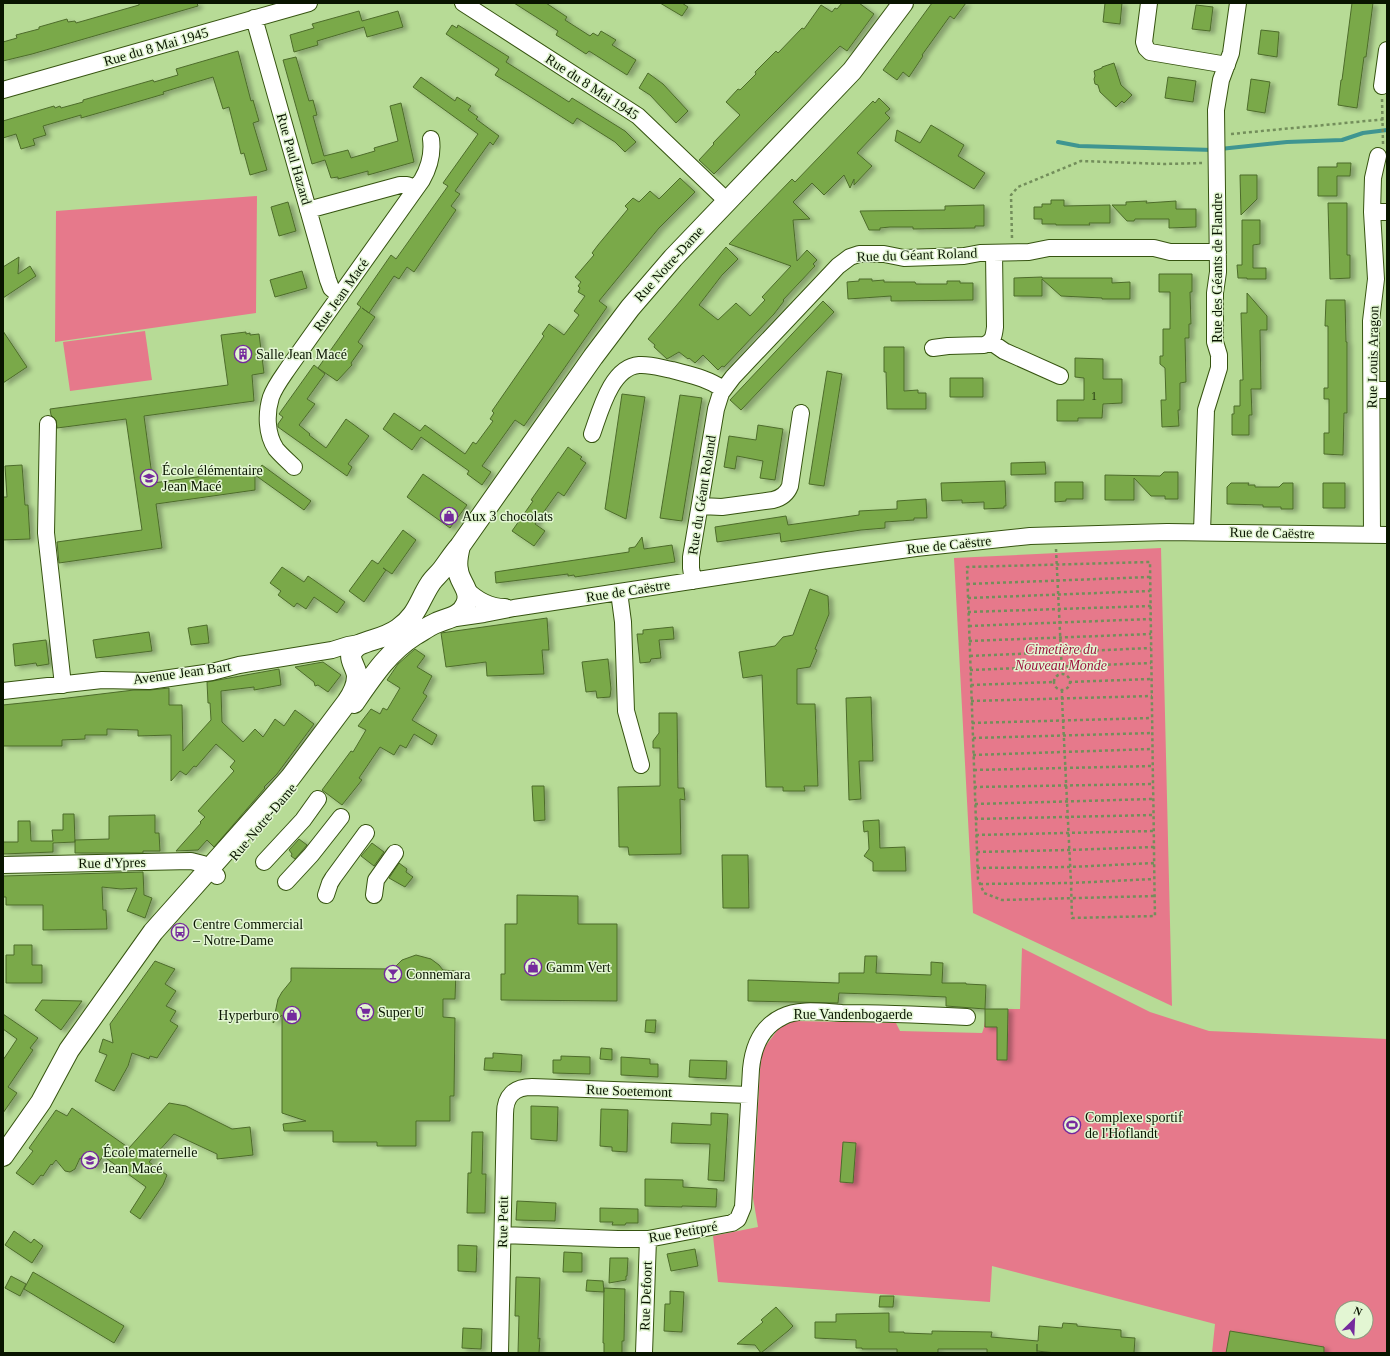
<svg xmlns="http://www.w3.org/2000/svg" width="1390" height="1356" font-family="Georgia,serif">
<defs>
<filter id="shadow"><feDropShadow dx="4.5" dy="2.5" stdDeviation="2" flood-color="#0004"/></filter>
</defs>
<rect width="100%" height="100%" fill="#b7db96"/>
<!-- green -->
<path fill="#e6798b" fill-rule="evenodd" d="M257 196 256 313 55 342 56 211Z
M145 331 152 380 70 391 63 342Z
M1161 548 1172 1006 973 913 954 558Z
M1022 948 1150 1012 1209 1031 1387 1039V1353H1212L1215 1324 992 1266 990 1302 718 1282 713 1236 758 1227 753 1198 761 1052 779 1028 794 1021 896 1023 900 1031 982 1033C986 1024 984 1017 988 1009H1020ZM1342 1308H1366V1332H1342Z"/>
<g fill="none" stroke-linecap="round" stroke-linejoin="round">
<!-- stream -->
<path stroke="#3f9591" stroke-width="4" d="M1058 142 1079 146 1213 150
M1220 149 1287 142 1342 140 1363 133 1387 130"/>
</g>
<!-- building -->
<path fill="#7aa948" stroke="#4d6c2b" filter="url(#shadow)" d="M139 3H197L198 6 32 54 3 61V42L17 38 16 35 39 29V27L67 19 68 22 75 21 76 23 139 5Z
M514 3H546L567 17 565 20 590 36 593 33 598 36 601 31 616 40 612 45 636 60 627 75 589 51 586 54 566 41 556 35 558 31Z
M660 3H682L688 7 682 16Z
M842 3H859L874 14 847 51 840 46 714 174 699 160 714 144 713 143 740 115 726 102 738 89 740 90 756 74 755 72 776 51 778 53 802 28 804 29 821 5 832 12 835 8 837 9Z
M932 3H966L954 19 950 16 922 55 923 56 909 77 903 72 897 80 883 70Z
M1105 3H1122L1120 24 1103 22Z
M1352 3H1373L1366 57H1364L1357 108 1338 105 1341 80H1342Z
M1196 5 1213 7 1210 31 1192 29Z
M359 11 362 21 398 11 403 27 367 37 364 27 317 41 318 45 294 52 290 35 314 28 312 24Z
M452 25 457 28 458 25 509 57 506 62 569 102 572 98 625 131 636 142 625 152 615 142 577 118 573 124 510 84 495 75 499 69 446 34Z
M1261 30 1279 32 1277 57 1258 54Z
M238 51 251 101 253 100 259 121 253 123 267 170 250 175 244 153 241 154 229 107 223 109 213 77 163 92 164 94 123 106 81 118V115L43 126 46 135 33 139 35 145 21 149 16 134 3 138V121L54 106 55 108 60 106 61 108 83 102V100L153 80 154 82 178 75 176 69Z
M296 57 309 101 313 100 317 115 313 116 324 156 348 150 351 158 375 151 374 148 398 141 390 106 401 103 414 162 368 175V171L338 179V177L331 178 325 160 312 164 283 60Z
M1114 63 1121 85 1132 95 1124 103 1122 101 1116 107 1100 92 1098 85 1095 84 1094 79 1095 76 1094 71 1102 68V67Z
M648 73 663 84 688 111 676 123 650 95 639 88Z
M421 77 455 101 457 97 471 106 468 110 478 117 476 119 499 136 493 145 490 142 455 191 460 194 451 206 456 210 414 272 407 267 399 279 394 276 369 313 362 308 375 317 358 342 363 346 351 363 352 365 337 381 318 368 361 307 357 304 391 255 396 259 448 186 443 183 478 134 413 87Z
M1168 77 1196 81 1193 102 1165 98Z
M1251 79 1270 82 1265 113 1247 110Z
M879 98 890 109 885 113 890 118 857 153 872 166 854 185V179L850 188 844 175 824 195 812 183 793 202 810 219 793 220 797 261 807 250 817 260 813 264 815 266 783 300 784 301 774 314 724 367 722 366 718 370 703 355 695 363 689 358 688 359 679 352 667 359 654 347 655 345 648 339 726 247 738 259 722 275 699 305 718 320 736 303 750 316 765 300 762 297 791 266 729 244 792 179 795 182 873 101 875 103Z
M931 125 964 145 958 156 985 173 974 189 895 141 897 130 920 143Z
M1337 163H1351L1350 176H1337V196H1318V167H1337Z
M1240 175H1257V199L1241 215Z
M680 178 695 192 659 228 599 301 607 307 524 426 515 420 482 466 491 472 482 485 467 474 469 471 421 437 412 450 383 429 394 413 420 431 425 425 465 454 473 442 476 444 493 421 490 419 494 413 492 411 544 336 542 334 549 324 564 335 579 315 574 311 585 296 578 292 580 288 578 286 581 282 575 277 594 255 592 253 598 245 628 209 625 206 633 198 639 202 650 191 659 199Z
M1051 200H1064V206L1110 205V223H1089L1090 225H1056V224H1042V219H1034V207H1042V204H1051Z
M1147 201 1146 203 1176 201V209H1196V227L1169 228V219H1135L1134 221H1127L1112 205H1126V202Z
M288 202 296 231 279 236 271 207Z
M1328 203H1347V255H1350V278L1330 279Z
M984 205V226H975V228L913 229V227H890L880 228V230H869L860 211 945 210V206Z
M1242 220H1260V244L1253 245V268H1266V279H1247V278H1238L1237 265H1242Z
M19 257 18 274 30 266 36 276 3 298V267Z
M302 271 307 288 275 297 270 280Z
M1159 274H1192V292H1190L1191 324H1189V338H1185L1186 382 1180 383V410H1178L1179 426 1162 427 1161 400H1166L1165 368 1160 364V356H1163V329H1170V292H1159Z
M1042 277V278H1112V283L1130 282V299H1102V298L1061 296 1042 279V296H1014V278Z
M859 279H872V281L884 280V282H915L916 284H947V281H960V283H973V300L891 301V296L848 299 847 282 859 281Z
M1247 293 1267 316V330H1260L1261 389H1251L1252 415H1249V435H1232V414H1234V406H1240V380H1243L1241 313H1247Z
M1326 300H1345L1346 342H1347V413H1344L1343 455 1324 454V433H1329V399H1324V388H1328V326H1325Z
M823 301 834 312 741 410 730 400Z
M3 331 27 367 3 383Z
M246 332V334L250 333V335L259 334 264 373 252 375 254 401 144 416 153 483 255 469V474L262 465 311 501 304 510 255 475V490L156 504 162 548 59 563 57 542 142 530 126 419 57 428 56 420 51 415 50 409 228 385 221 335Z
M884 347H904V391L918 390V393H926V409H887L886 372H884Z
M1075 358 1103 359V379H1122V403L1103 404 1102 418H1078V421H1057V400H1084V378L1075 377Z
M314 365 325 374 307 399 315 404 299 425 310 434 309 435 326 448 346 419 369 436 348 464 352 467 347 476 278 427V424L283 417 279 414Z
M827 371 842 374 824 486 809 484Z
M950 378H983V397H950Z
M622 394 645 397 626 519 605 509Z
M680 395 702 398 682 521 660 518Z
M758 425 783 429 775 480 760 478 763 461 737 456 735 469 724 467 729 436 756 440Z
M568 447 582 457 580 459 586 463 564 496 558 492 535 524 545 531 534 546 512 531 533 501 531 500Z
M1045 462 1046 474 1011 475V463Z
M22 465 25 505H28L30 539 3 540V497H7L5 466Z
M1164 472H1178V499H1165V496H1151L1134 478V500H1105V475L1160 476Z
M423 474 467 505 450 528 407 497Z
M1005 481 1006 506H1004V508L984 509V502L962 503V500L942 501 941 483Z
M1055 482H1083V499H1066V501L1055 502Z
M1231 483H1249L1248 485H1255V487H1279L1283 483H1293V509H1281V507H1263V505L1227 504V487Z
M1323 483H1345V508H1323Z
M926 499 927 518H914V520L885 522V528L861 530 781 542 780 533 717 542 715 527 786 516 788 525 859 515V511L897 509V501Z
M403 530 416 540 392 574 383 568 386 570 364 602 349 591 372 560 378 564Z
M642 537 644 549 672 545 675 562 575 577 574 575 568 576V574L496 583 495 572 629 552V548L635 547Z
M282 567 304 582 308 576 345 602 337 613 314 597 306 609 297 603 294 607 278 595 281 591 270 583Z
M810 589 828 596 829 614 815 649 817 650 810 667 797 669V704H815L818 786H804L805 791H783V787H766L762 675 743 678 739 652 775 646 783 637 793 635Z
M547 618 549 650H542L544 674 487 676 486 662 446 667 441 633Z
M207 625 209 643 191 645 188 628Z
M673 627 674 639 659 640 661 658 651 659 650 662 640 663 637 634H643V630Z
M149 632 152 651 96 658 93 640Z
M46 640 49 664 37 666 36 663 15 666 13 644Z
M415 649 425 656 417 667 432 676 423 693 427 696 412 720 437 735 432 745 414 734 406 748 400 745 394 755 380 747 359 778 362 780 342 805 322 790 351 751 353 752 366 730 358 726 371 709 380 714 383 708 387 710 400 688 387 680 398 664Z
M608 659 611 689 610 697 597 698 596 691 586 692 582 662Z
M323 662 341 675 328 692 318 685 315 686 314 682 295 667Z
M279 669 281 685 254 690V687L221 691 222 722 243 742 255 729 263 737 275 719 284 726 295 710 314 724 277 774 264 787 265 788 214 847 207 840 198 850 176 851 201 823 200 822 205 817 198 811 234 771 230 767 235 761 216 744 196 767 194 766 186 775 180 771 171 781V735L138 736V730L107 729V735H85V739L62 740V746H3V705L51 700 134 690H150L169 688V705H182L183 751 211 720 210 703H208L207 682Z
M871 697 873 761H859L861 799 849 800 846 698Z
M659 713H677L678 788H684L685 800 680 799 681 854 629 855 628 847H619L618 787 660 786V748H653V741L659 733Z
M532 786H544L545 820 534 821Z
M63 814H74L75 842 53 843V852L3 854V842H18V821H30L31 841H53L52 830H63Z
M155 815V833H159L160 851H143V853H75V840L109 839V816Z
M879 820 880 848 905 847 906 871H873V862L864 856 869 849 868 831 864 832 863 821Z
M299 839 307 845 295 859 291 856 292 854 289 850Z
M372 843 384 852 374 866 361 856Z
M722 855H748L749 908H723Z
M399 863 407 869 406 872 413 877 405 887 389 878Z
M143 872 144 895 152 898 145 918 127 911 137 888 121 889 102 887 103 910H106L107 929 43 930V905H6V897H3V876Z
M517 895 578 896V924H617V1001L501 1000V974H505V924H517Z
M14 945H32V965H42V983H6V955H14Z
M416 955 431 959 439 965 443 970 456 971 455 999H443V1017L455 1018 454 1096H450V1121H416V1146H377V1142H333V1131H284L283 1124 306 1121 282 1113V1015L273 1023 278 999 282 992 291 981V968L393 969 402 960Z
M865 956H877L876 973 931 975V962L943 963 942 983H966V984L986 985 985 1009 946 1006V997L901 995 839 993 838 1003 748 1001V980L839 983V973H864Z
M155 961 175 969 165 984 176 991 166 1006 176 1011 170 1021 178 1026 157 1058 150 1056 149 1059 132 1053 128 1066 114 1091 95 1081 107 1055 99 1052 103 1039 113 1043 110 1024Z
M42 1000 82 1001 61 1030 35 1010Z
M985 1009H1008L1007 1060H997V1027H985Z
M3 1014 38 1038 30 1048 33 1050 8 1087 17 1093 3 1113V1060L17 1039 3 1029Z
M646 1020H656L655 1033 645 1032Z
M601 1048 612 1049V1060L600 1059Z
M493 1053 522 1055 521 1072 484 1070 485 1058H493Z
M561 1056 590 1057V1074L553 1073V1060H561Z
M621 1057 650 1059V1064H658V1077L621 1075Z
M690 1060 727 1061 726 1079 689 1077Z
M169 1103 186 1106 232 1129 250 1127 253 1155 217 1159V1154L174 1134 149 1162 167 1175 163 1185 140 1219 130 1212 146 1187 103 1156 95 1168 80 1158 75 1169 70 1172 65 1171 56 1160 52 1165 51 1164 43 1176 41 1175 33 1185 16 1173 33 1151 29 1148 56 1110 67 1116 72 1108 129 1148Z
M531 1106 558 1107 557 1141 531 1139Z
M601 1109 628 1110 627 1152 612 1151V1147L600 1146Z
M711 1113 728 1114 724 1181 708 1180 710 1144 671 1143 672 1123 711 1125Z
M472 1132H483L482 1174H486L485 1213H467L468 1173H471Z
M843 1142 856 1143 853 1183 840 1182Z
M645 1179 683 1180V1187L717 1189 716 1207 682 1206V1207L645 1206Z
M517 1201 556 1203 555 1221 516 1220Z
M600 1208 638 1209V1223H626L625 1225H612L613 1222H600Z
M14 1231 31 1243 34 1239 43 1246 32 1263 5 1245Z
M458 1245 477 1246 476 1272 458 1271Z
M695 1249 698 1266 671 1271 667 1254Z
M564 1252 582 1253V1272H563Z
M610 1258H628L627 1276H626V1280L609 1283Z
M33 1272 124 1326 114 1343 24 1289Z
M11 1276 26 1284 20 1296 5 1288Z
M516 1277 540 1278 538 1339 540 1338 539 1353H518L519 1316H515Z
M587 1280 603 1281 604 1292 586 1291Z
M604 1288 625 1289 624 1341H622V1353H604V1343H603Z
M670 1291 684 1292 682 1332 664 1331 665 1304H670Z
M880 1296H894L893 1307H879Z
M776 1307 793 1326 788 1331 761 1353 755 1345 737 1344 763 1322 761 1320Z
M889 1313V1332H904V1333L932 1334V1331L992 1332 991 1337 1038 1341 1039 1326 1062 1328 1063 1323 1077 1324V1326L1121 1330V1337L1135 1338 1134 1353H1056L1037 1351V1344V1353H987V1349H938V1353H897V1349H862V1348H856V1340L815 1338V1322H836V1314Z
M463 1328 482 1329 481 1349 462 1348Z
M1230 1331 1324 1347V1353H1226Z"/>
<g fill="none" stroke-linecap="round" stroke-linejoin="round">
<defs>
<path id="minor" d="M463 3 638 116 727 201
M1149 3 1144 42 1146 48 1150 52 1227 65
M254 18 328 280 331 288 340 296
M1382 86 1387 50
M3 90 309 3
M308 210 400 185H407L416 188
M1372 212H1387
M991 342 1004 351 1060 376
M933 348 948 346 984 345C993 342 994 336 995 327L994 253
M1372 390H1387
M48 424 46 533 63 685
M592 434C600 412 611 367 639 365 650 364 661 368 672 370 690 375 707 378 723 389
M294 467C288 461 281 455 276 449 266 434 266 413 271 397 275 386 283 376 289 367L422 180C430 166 433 154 431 139
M700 506 722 507 773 500C781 498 787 494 790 486L801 413
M1202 532 1206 410 1219 368V355L1215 342V293L1218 272 1216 110 1221 80 1231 53 1238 3
M1372 535 1371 321 1376 279 1372 212 1373 178 1378 156
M693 581 691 568V557L716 409 721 393 733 377 838 266 850 257 859 254H884L904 258 964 256 980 253 1029 252 1049 248H1154L1170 252H1218
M466 589C477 600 489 607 505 607
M619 592 623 622 626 711 641 765
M449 619 484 614 514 608 828 560 916 548 1030 536 1167 532 1387 535
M3 691 102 680 149 681 212 672 239 665 332 650 348 645 365 642
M264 862 303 820 318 799
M3 865 191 861 203 864 217 876
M286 882 311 855 341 817
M326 895 330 883 333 878 366 833
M374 895 376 880 395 853
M503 1235 618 1239H648L732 1223 738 1219 743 1207 751 1069C753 1048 761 1027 782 1017 799 1008 823 1012 842 1013 884 1013 926 1015 967 1017
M500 1353 505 1114C505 1096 514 1087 532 1087L749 1095
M644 1353 648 1239"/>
<path id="major" d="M354 703C372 677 388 652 415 635 422 631 429 626 436 623 447 618 461 617 466 604 472 591 459 582 458 570 456 562 458 554 460 546
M3 1156 41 1102 69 1050 153 932 290 778 347 702C352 695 357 685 357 676 356 664 343 656 359 645 373 639 385 638 398 629 417 616 419 601 430 584 433 579 438 575 442 570 448 562 453 554 460 546L593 357 630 308 673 258 852 71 903 3"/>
</defs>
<!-- minor casing -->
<use href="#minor" stroke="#365410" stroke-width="18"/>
<!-- major casing -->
<use href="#major" stroke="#365410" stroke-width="22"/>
<!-- path -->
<path stroke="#738e5b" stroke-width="2.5" stroke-dasharray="3 3" stroke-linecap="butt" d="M1382 99 1383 144
M1231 134 1387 119
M1012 238 1011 195 1018 187 1081 161 1164 164 1202 163
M1056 549 1062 674
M967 584 1150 577
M968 598 1150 591
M968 612 1151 606
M969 626 1151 619
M969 641 1151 634
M970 656 1151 648
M970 670 1151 663
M1054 682a8 8 0 1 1 16 0a8 8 0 1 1-16 0Z
M1069 682 1151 679
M971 685 1054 682
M1062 690V699L1071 883 1072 918 1155 916C1154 872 1154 828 1153 784L1150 562 967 567 978 879 984 893 1002 900 1154 896
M971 701 1152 696
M972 723 1152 718
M973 738 1152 733
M973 755 1152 749
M974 770 1153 766
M974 787 1153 784
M975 804 1153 799
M975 819 1153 815
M976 835 1153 831
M977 852 1069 850 1154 847
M977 868 1070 867 1154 863
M980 884 1071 883 1154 879"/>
<!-- minor -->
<use href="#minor" stroke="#fff" stroke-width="16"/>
<!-- major -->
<use href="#major" stroke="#fff" stroke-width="20"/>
</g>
<!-- icons -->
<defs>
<symbol id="building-ring" viewBox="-11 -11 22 22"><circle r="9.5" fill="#e3f6d3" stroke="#752a9d" stroke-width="1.5"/><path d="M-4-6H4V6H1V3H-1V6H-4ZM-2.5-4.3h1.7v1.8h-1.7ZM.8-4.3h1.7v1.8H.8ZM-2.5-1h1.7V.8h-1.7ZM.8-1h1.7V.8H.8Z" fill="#752a9d"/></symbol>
<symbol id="school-ring" viewBox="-11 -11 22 22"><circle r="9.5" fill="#e3f6d3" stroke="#752a9d" stroke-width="1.5"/><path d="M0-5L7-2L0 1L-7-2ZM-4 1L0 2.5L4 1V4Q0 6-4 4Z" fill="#752a9d"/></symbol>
<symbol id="shop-ring" viewBox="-11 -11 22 22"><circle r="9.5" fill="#e3f6d3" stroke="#752a9d" stroke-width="1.5"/><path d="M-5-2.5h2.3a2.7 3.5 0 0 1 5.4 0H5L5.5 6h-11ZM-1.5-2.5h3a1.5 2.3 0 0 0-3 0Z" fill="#752a9d"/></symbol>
<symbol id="bus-ring" viewBox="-11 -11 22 22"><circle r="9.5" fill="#e3f6d3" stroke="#752a9d" stroke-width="1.5"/><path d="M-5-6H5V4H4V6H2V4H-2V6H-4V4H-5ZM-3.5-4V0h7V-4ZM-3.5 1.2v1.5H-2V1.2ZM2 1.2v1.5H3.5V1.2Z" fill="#752a9d"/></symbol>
<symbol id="bar-ring" viewBox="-11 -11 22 22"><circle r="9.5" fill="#e3f6d3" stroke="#752a9d" stroke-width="1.5"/><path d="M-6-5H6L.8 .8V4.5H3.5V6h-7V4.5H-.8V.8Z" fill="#752a9d"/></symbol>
<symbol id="supermarket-ring" viewBox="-11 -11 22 22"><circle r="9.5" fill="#e3f6d3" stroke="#752a9d" stroke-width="1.5"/><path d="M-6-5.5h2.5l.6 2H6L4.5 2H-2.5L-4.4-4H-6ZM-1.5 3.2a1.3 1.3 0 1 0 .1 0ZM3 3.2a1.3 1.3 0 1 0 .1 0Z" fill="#752a9d"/></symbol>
<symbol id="stadium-ring" viewBox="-11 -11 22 22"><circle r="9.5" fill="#e3f6d3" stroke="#752a9d" stroke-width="1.5"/><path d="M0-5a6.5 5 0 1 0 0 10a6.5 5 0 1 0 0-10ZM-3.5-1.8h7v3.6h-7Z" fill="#752a9d"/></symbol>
</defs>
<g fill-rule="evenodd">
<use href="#building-ring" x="233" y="344" width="20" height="20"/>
<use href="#school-ring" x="139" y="468" width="20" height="20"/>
<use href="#shop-ring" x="439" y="506" width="20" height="20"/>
<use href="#bus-ring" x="170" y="922" width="20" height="20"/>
<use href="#shop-ring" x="523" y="957" width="20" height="20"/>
<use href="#bar-ring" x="383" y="964" width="20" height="20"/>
<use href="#supermarket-ring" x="355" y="1002" width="20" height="20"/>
<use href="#shop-ring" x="282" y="1005" width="20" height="20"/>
<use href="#stadium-ring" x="1062" y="1115" width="20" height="20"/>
<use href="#school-ring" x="80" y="1150" width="20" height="20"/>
</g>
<g text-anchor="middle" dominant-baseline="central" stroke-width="3" stroke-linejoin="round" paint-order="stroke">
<!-- number labels -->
<g font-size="12" fill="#253a12">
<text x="1094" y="396">1</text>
</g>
<!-- street labels -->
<g font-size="14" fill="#091500" stroke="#e3f6d3">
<text transform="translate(156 47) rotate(-16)">Rue du 8 Mai 1945</text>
<text transform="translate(592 87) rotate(33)">Rue du 8 Mai 1945</text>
<text transform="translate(294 159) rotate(74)">Rue Paul Hazard</text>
<text transform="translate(917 255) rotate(-2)">Rue du Géant Roland</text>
<text transform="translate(669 264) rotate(-48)">Rue Notre-Dame</text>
<text transform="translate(1217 268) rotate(-90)">Rue des Géants de Flandre</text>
<text transform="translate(341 295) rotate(-55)">Rue Jean Macé</text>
<text transform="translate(1373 357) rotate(-89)">Rue Louis Aragon</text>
<text transform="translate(702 495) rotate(-81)">Rue du Géant Roland</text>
<text transform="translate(1272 533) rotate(1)">Rue de Caëstre</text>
<text transform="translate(949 545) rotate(-6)">Rue de Caëstre</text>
<text transform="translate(628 591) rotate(-9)">Rue de Caëstre</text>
<text transform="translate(182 673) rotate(-8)">Avenue Jean Bart</text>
<text transform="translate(263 822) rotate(-50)">Rue Notre-Dame</text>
<text transform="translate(112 863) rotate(-1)">Rue d'Ypres</text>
<text x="853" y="1014">Rue Vandenbogaerde</text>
<text transform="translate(629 1091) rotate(2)">Rue Soetemont</text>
<text transform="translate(503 1222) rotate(-89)">Rue Petit</text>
<text transform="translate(683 1232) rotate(-10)">Rue Petitpré</text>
<text transform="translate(646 1296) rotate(-88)">Rue Defoort</text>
</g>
<!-- poi labels -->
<g font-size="14" fill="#091500" stroke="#e3f6d3" text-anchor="start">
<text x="256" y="354">Salle Jean Macé</text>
<text x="162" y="470">École élémentaire<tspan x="162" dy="16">Jean Macé</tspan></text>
<text x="462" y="516">Aux 3 chocolats</text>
<text x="193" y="924">Centre Commercial<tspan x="193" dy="16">– Notre-Dame</tspan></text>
<text x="546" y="967">Gamm Vert</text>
<text x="406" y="974">Connemara</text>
<text x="378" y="1012">Super U</text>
<text x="279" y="1015" text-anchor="end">Hyperburo</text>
<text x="1085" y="1117">Complexe sportif<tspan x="1085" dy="16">de l'Hoflandt</tspan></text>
<text x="103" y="1152">École maternelle<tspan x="103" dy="16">Jean Macé</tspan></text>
</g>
<!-- park labels -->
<g font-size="14" font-style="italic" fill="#9c143e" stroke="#e3f6d3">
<text x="1061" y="649">Cimetière du<tspan x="1061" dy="16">Nouveau Monde</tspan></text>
</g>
</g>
<!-- border -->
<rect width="1390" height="1356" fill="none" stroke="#091500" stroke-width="8"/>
<!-- north arrow -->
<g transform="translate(1354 1320) rotate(24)"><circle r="19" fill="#e3f6d3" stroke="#8c9c7f"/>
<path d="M0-3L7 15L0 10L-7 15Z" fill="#752a9d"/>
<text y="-6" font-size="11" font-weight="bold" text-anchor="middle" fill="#091500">N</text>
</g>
</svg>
